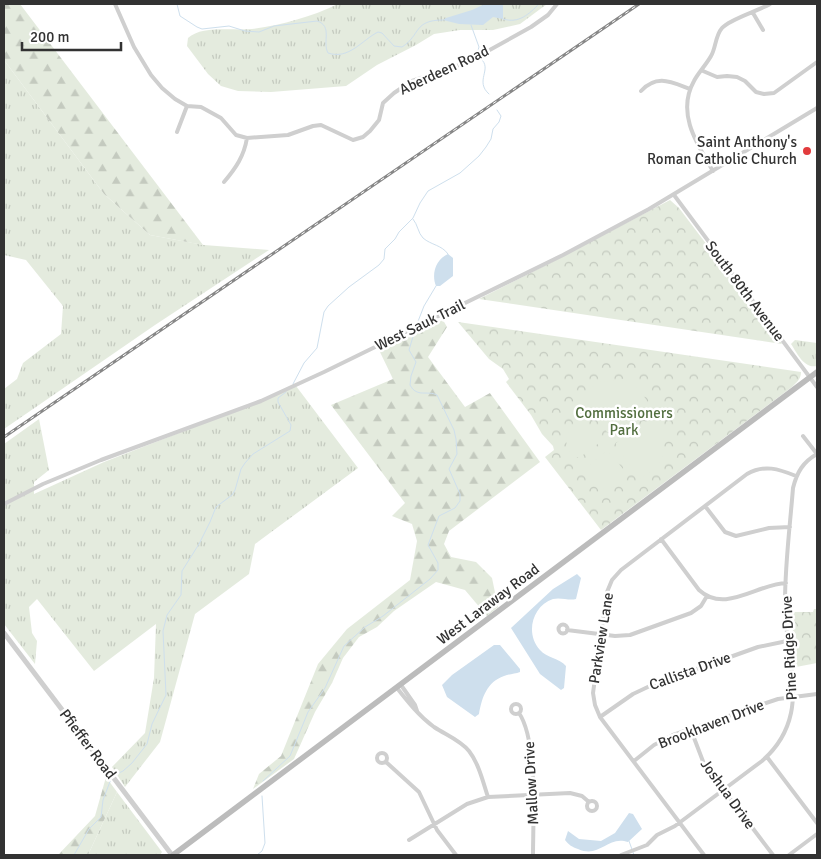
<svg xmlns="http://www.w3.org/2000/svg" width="821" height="859" font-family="Signika,sans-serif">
<defs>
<pattern id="grass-tufts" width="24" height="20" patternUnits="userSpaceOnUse" patternTransform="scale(1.25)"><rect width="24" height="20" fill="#e4ebde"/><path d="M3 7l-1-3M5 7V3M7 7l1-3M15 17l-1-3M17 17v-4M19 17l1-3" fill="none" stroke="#c4cabf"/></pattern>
<pattern id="forest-firs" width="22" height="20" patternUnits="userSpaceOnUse" patternTransform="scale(1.25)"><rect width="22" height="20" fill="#e4ebde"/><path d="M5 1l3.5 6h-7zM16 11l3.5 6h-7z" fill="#c4cabf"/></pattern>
<pattern id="park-crowns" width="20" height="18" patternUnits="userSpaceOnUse" patternTransform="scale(1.25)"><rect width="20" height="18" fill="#e4ebde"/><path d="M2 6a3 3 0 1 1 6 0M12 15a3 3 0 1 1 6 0" fill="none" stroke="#c4cabf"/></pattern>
</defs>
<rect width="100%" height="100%" fill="#fff"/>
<!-- grass -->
<path fill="url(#grass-tufts)" d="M338 4H547L520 24 493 30H460L434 34 416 45 377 65 346 86 271 92 238 91 221 86 208 74 187 46 188 38C202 25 234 31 252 29 282 25 311 17 338 4Z
M4 60 104 194 150 235 204 245 269 250 155 325 4 429V389L17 379 23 363 61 334 63 306 26 260 4 255Z
M795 340 817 343V366C804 369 797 353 791 344Z
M296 386 358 468 255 544 249 574 195 614 160 742 125 787 112 767 145 733 154 678 156 624 94 671 37 599 29 607 32 633 37 641 35 664 4 624V444L39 419 49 470 34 482V494L104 462 259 402Z
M117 792 162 852 160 855H88Z"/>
<!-- forest -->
<path fill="url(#forest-firs)" d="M4 4H20L203 245 150 235 104 194 4 60Z
M443 320 447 327 428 357 465 407 490 393 540 462 449 531 444 544 451 557 476 562 492 578 498 607 487 616 465 590 436 582 394 611 377 627 359 637 343 658 332 683 315 712 294 759 253 789 259 774 281 756 318 664 347 629 410 580 417 541 412 524 392 516 405 503 331 405 393 379 379 350Z
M106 777 117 792 88 855H58L95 816Z"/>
<!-- park -->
<path fill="url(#park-crowns)" d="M670 200 679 208 782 344 479 299 554 261Z
M458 322 801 372C801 379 797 382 792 387L601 530 545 457 554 450 553 446 542 434 531 415 506 382 509 379 503 369 489 359Z
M814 609H817V663L796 667 791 612H813Z"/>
<!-- pitch -->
<path fill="#e4ebde" d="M623 379C636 383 640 390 647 401L643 410 613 432H607L579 395 600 382Z
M584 418 600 440 599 443 579 458C558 449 566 426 584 418Z
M651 418C659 424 660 428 663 437 668 460 658 467 640 479L616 445V443Z
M605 452H609L628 475C610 495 597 491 581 472Z"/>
<!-- water -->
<path fill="#cedfed" d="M485 4H503V19L493 17 483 25 459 24 443 20 446 18 472 10Z
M448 254 453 258V276L440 286H436C431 274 436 259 448 254Z
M577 574 581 578 576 599C569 601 561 597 553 599 532 606 525 634 540 650 547 658 559 658 566 666L564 688 561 690 540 674 511 628 553 589Z
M494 645H500L520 669V672C515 674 509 674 504 676 487 682 482 697 479 714L475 717 447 697 442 685 452 675Z
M629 813 633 814 642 829 628 842C607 835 600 859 578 849 572 847 569 845 565 840L568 831 579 839 601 841 615 833Z"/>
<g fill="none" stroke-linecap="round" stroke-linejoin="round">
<!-- stream -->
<path stroke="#cedfed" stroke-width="1" d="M177 4 180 16 197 27 202 29 229 26 245 31 259 32 274 26 317 21C333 26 322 42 328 53 349 60 362 40 378 32L382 33 394 46 402 47C421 35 413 20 443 20
M503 19C519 24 529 14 539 4
M471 25 479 47 477 53
M481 59C493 69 474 81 489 94
M413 219C418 225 418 233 423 238 431 245 442 245 448 254
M417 324 424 306 436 286
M293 384 304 363 317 348 324 312 328 306 349 287 379 265 384 259 385 249 395 239 399 232 413 218 420 203 428 191 460 173 479 156 486 147 491 139 493 129 499 122 501 116 497 110
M113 776 123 771 132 763 147 744 152 724 166 695 163 631 167 615 181 595 182 571 199 544 210 522 216 507 232 495 235 490 241 469 245 463 253 454 290 431 291 425 278 402V398L286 392
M263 781 290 756 308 712 325 688 344 646 365 627 383 616 430 579 438 570V563L428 545 439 516 455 508 460 501V494L449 469 457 454 456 439 454 430 437 395C427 390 417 398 410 385L411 376 416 362 409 350 415 330
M629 841 634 855
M74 855 89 829 101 817 103 800 111 779
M257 855 262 851 265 843 262 796"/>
<!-- minor -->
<path stroke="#cfcfcf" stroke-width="4" d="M115 4 134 47 151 75 162 88 175 99 187 106 201 107 221 118 236 135 247 138 288 135 313 126 321 125 353 140 363 137 370 131 379 120 383 103 394 93 412 81 468 62 531 27 548 15 557 4
M753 13 763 30
M703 71 717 77 727 76 737 77 745 81 756 92 764 94 774 93 817 62
M641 91C657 74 671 82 690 89
M177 132 187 106
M713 171C697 144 676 113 694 81 698 73 706 65 711 56 716 48 715 36 722 28 730 19 758 11 770 4
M224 182C236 168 244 156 247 138
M674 195 817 387
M803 436 817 454
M4 504 43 484 101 460 261 401 324 372 563 255 649 209 817 108
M705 506 725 532 736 536 769 528 790 527
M661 539 699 590C725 614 757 584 786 583
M558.5 629a4.5 4.5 0 1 1 9 0a4.5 4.5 0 1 1-9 0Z
M567 630 615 636 630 635 691 613 701 606 707 596
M401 685 415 705 417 711
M397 688C408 702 419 716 434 727 446 735 460 740 469 751 479 764 483 782 488 797
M511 709a5 5 0 1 1 10 0a5 5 0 1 1-10 0Z
M519 713C538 741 533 820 533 855
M600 717 633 694 652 685 758 647 787 641
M691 730 704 764 773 855
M377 758a5 5 0 1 1 10 0a5 5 0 1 1-10 0Z
M767 757 817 823
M634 761 654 745 673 735 778 699 817 694
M386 762 419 792 437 830 456 855
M587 806a5 5 0 1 1 10 0a5 5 0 1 1-10 0Z
M409 840 467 804 488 797 570 793 582 796 589 802
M621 855 647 845 657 835 675 826 762 761C777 748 787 732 791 713 798 681 784 636 785 602 785 564 790 526 793 488 797 472 803 462 817 454
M704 855 600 717 595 705 593 693 607 592 612 580 621 570 747 474C764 464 779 469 796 476
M789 855 817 834"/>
<!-- tertiary -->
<path stroke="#cfcfcf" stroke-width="5" d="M4 633 172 855"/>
<!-- secondary -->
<path stroke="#bcbcbc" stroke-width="5.5" d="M173 855 817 372"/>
<defs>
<path id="rail" d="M4 437 639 4"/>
</defs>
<!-- rail casing -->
<use href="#rail" stroke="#878787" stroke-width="3"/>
<!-- rail -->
<use href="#rail" stroke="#fff" stroke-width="1" stroke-dasharray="4" stroke-linecap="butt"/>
</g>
<!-- markers -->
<circle fill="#e23b3d" stroke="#fff" stroke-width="2" cx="807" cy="151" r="5"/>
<g text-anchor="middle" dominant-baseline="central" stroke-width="5" stroke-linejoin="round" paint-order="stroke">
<!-- street labels -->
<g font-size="15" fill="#323232" stroke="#fff">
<text transform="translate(444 70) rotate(-25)">Aberdeen Road</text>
<text transform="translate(745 291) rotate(53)">South 80th Avenue</text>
<text transform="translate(420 325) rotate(-26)">West Sauk Trail</text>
<text transform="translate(488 604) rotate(-37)">West Laraway Road</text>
<text transform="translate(601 638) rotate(-81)">Parkview Lane</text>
<text transform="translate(789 648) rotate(-93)">Pine Ridge Drive</text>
<text transform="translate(690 671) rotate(-20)">Callista Drive</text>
<text transform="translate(711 724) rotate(-21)">Brookhaven Drive</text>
<text transform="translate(88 744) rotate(53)">Pfieffer Road</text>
<text transform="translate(531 783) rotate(-93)">Mallow Drive</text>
<text transform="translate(728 794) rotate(54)">Joshua Drive</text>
</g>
<!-- poi labels -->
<g font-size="15" fill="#323232" stroke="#fff" text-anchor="end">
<text x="797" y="142">Saint Anthony's<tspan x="797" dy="17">Roman Catholic Church</tspan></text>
</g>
<!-- park labels -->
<g font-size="15" fill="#526e3f" stroke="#fff">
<text x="624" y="413">Commissioners<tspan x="624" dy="17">Park</tspan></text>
</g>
</g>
<!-- border -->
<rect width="821" height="859" fill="none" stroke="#323232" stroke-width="10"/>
<!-- scale -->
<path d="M22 42v8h99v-8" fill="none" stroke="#323232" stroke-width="2.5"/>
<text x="30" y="42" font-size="15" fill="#323232" stroke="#ffffff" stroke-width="4" paint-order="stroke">200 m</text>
</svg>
